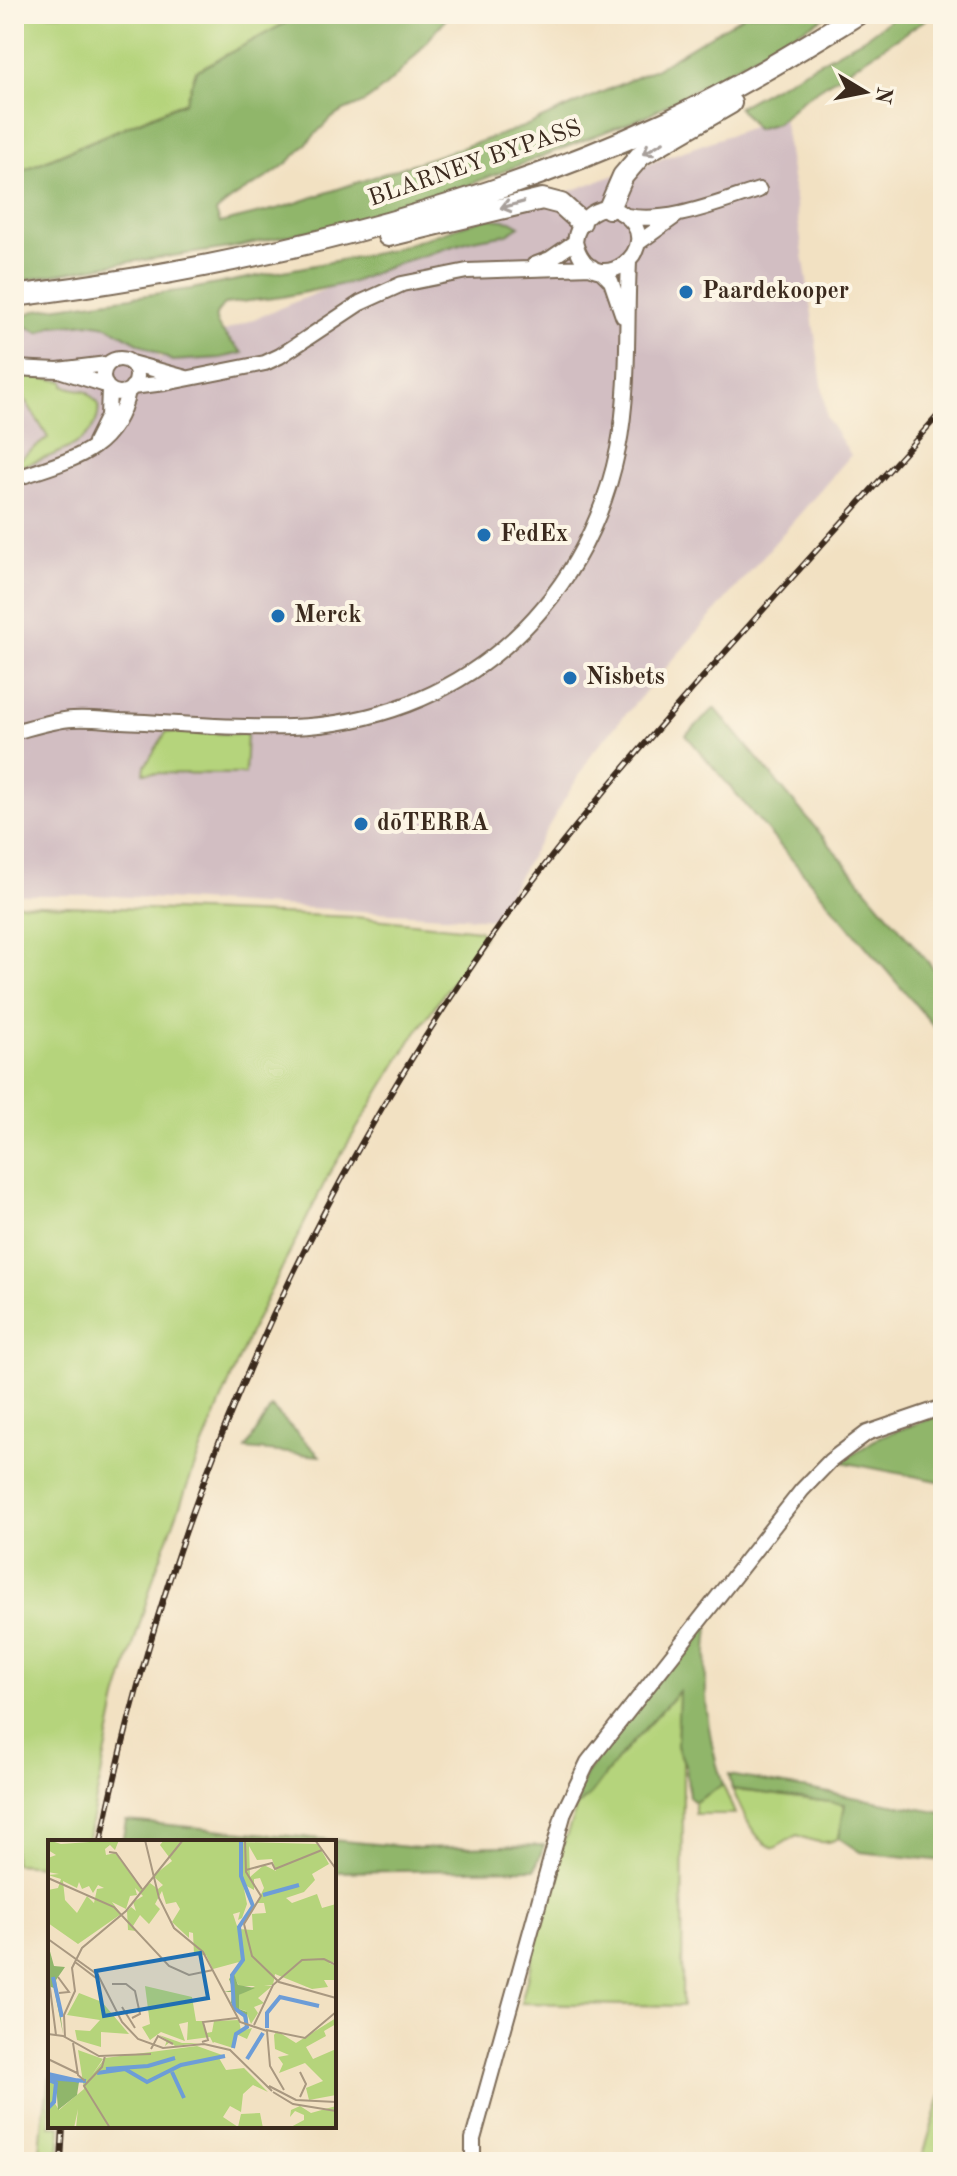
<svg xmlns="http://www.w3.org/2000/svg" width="957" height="2176" font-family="'Old Standard TT',serif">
<rect width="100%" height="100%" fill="#fcf5e5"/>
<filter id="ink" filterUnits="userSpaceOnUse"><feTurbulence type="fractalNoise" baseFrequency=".0125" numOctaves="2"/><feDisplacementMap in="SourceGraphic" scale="16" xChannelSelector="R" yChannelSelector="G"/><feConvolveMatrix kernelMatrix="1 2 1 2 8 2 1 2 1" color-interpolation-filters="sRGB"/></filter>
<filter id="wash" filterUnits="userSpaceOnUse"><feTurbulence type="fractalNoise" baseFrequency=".006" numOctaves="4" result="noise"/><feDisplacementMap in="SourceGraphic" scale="32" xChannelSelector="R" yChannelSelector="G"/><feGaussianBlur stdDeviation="1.8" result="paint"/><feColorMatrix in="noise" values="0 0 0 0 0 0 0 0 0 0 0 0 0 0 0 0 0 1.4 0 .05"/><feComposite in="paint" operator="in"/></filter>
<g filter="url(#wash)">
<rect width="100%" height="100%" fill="#f2e1c2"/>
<!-- industrial -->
<path fill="#d2bec2" d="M783 116 827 418 851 455 593 752 493 919 98 895H14V321L48 316 124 318 160 358 519 209Z"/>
<!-- green -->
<path fill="#b5d47b" stroke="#787f4c" stroke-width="2" d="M14 14H302L198 72 186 101 14 174Z
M14 374 64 381V386L87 392 98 403C104 445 44 458 14 468V463L48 438C41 424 14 386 14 374Z
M166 732 247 734 245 774 144 773 145 766Z
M14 904 355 917 479 930 484 936 411 1040 329 1174 251 1330 198 1457 155 1573 117 1699 87 1842H50V1866H47L14 1864Z
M680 1690 677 1746 683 1760 682 2006 521 2003 557 1861 577 1806 591 1794 619 1757Z
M723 1785 735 1814H695V1802Z
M732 1789 845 1804 839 1838C824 1846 812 1841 797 1835L775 1848C752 1842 742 1808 732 1789Z
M50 2077V2126H61L59 2162H39L43 2117Z
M943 2089V2162H921L942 2092Z"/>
<!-- forest -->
<path fill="#90b66b" stroke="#667044" stroke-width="2" d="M302 14H450C425 43 401 77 369 99 357 108 341 109 331 119 313 134 301 153 282 167 261 184 236 192 216 212L220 223 284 207 523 127 655 69 746 14H830L646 116 440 196 337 225 230 248 108 265 14 282V174L185 102 196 71Z
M898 14H934L802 100 777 123 756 129 738 107 866 37Z
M486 218 511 221 520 226 507 234 473 240 396 264 353 282 282 297 224 304C222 308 218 311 216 315 213 327 236 346 243 353L220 358 172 361 107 326 89 323 53 326 39 333 25 326 18 318 37 310 191 289 387 251Z
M715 708 943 980V1037L686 735Z
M271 1407 320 1456 246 1449Z
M943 1414V1482L842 1462 879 1437Z
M701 1624 709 1627C703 1687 704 1727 723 1785L695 1802 689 1797 686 1767 677 1746 679 1691 619 1757 591 1794 577 1806 572 1804 585 1775Z
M729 1775 943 1813V1861L860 1852 839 1838 845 1804 732 1789Z
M126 1821 419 1848 544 1845 535 1869 334 1872V1842H122Z"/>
</g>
<g filter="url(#ink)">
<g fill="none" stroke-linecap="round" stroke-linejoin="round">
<defs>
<path id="minor" d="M627 216C670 224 719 202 759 190
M638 243 677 215
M534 265 550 259 575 242C577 219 600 198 623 214 671 245 592 308 575 242
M601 271 611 281 623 316
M103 376a17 17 0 1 1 34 0a17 17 0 1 1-34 0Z
M131 363 186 378
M14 368 58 370 107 364
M62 371 106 385
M132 387 165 383 265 363 280 356 360 303 402 284 467 271 592 267
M95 442 108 416 109 389
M14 479C68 460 115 454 128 391
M14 732C33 727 53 720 73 719 89 718 106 720 121 721 178 723 235 729 291 727 457 722 585 611 618 449 630 388 626 323 629 262
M473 2162V2139L564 1812 588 1762 802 1490 830 1461 867 1433 943 1407"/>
<path id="highway" d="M609 208 623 176 641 155 731 103
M388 236 542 199 561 204 581 222
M14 296C238 268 462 216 668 121 734 90 797 52 858 14"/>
</defs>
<!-- minor casing -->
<use href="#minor" stroke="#7b6a57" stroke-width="18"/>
<!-- highway casing -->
<use href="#highway" stroke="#7b6a57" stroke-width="24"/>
<!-- minor -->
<use href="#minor" stroke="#fff" stroke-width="14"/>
<!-- highway -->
<use href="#highway" stroke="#fff" stroke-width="20"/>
<defs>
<path id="rail" d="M101 1842C169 1503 309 1191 511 910 566 835 627 764 688 694 772 599 858 505 943 410
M61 2162 63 2126"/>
</defs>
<!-- rail casing -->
<use href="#rail" stroke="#3b2a1e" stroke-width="6"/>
<!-- rail -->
<use href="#rail" stroke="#fcf5e5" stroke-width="3" stroke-dasharray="9" stroke-linecap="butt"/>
</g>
<!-- one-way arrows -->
<defs><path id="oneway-shaft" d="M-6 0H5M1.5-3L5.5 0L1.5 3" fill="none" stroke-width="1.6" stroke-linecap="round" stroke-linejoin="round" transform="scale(2)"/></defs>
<g stroke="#a79f9a">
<use href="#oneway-shaft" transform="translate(653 148) rotate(149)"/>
<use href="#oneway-shaft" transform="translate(512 205) rotate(165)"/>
</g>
</g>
<!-- markers -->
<g fill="#1f6fb2" stroke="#fcf5e5" stroke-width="3">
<circle cx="686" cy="292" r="8"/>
<circle cx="484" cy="535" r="8"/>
<circle cx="278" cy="616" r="8"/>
<circle cx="570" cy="678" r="8"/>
<circle cx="361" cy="824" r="8"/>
</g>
<g text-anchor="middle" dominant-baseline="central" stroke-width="8" stroke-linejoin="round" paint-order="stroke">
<!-- street labels -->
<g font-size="24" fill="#3b2a1e" stroke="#fcf5e5">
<text transform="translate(475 164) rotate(-19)">BLARNEY BYPASS</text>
</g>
<!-- poi labels -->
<g font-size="24" font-weight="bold" fill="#3b2a1e" stroke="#fcf5e5" text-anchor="start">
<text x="702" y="292">Paardekooper</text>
<text x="500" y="535">FedEx</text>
<text x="294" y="616">Merck</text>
<text x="586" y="678">Nisbets</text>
<text x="377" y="824">dōTERRA</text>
</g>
</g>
<!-- overview -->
<g transform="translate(48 1840)">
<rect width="288" height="288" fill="#f2e1c2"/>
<path d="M0 0 13 4 71 0 67 10 62 5 57 9 58 15 67 13 94 49 102 43 110 49 115 45 105 36 124 21 112 5 116 0 270 4 281 24 264 34 267 40 256 52 238 58 244 63 269 54 274 68 288 64V122L281 123 288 126V140H276L280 147 264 149 227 134 225 145H216L224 146 210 158 216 163 206 167 210 173 203 184 198 171 191 169V155L207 146H191L185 134 181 139 191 122 165 129 158 115 146 114 145 93 141 92V98L124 82 132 69 128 62 118 64 114 51 107 64 112 69 101 84 92 75 85 86 88 91 80 90 79 71 83 67 88 71 85 62 95 56 87 48 89 55 82 56 78 69 64 62 73 74 30 104 0 83V50L10 48 13 39 0 35 11 34 0 32V18L8 15 0 10ZM201 6 209 20 224 19 228 31 216 25 202 37ZM212 38 216 48 209 63H216L218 73 204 74 205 90 190 89 185 74 192 72 190 80 194 78 199 64 195 44 206 50V39ZM15 41 29 48 31 42 34 49 41 46 45 53 50 45 56 48 49 49 46 63 39 56 29 73 17 60ZM97 146 144 157 148 181H155L158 193 164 192 166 181 191 180 193 191 204 188 199 199 188 194 185 208 166 202 165 203H151L127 206 122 202 117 206 119 200 111 195 134 203H165L162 197 139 200 140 182 131 184 137 201 113 192 102 200 94 187 102 184ZM31 153 54 162 81 194 53 192V207L29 200 27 190 42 191 52 180 19 175ZM288 178V184L276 191 278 196 258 207 265 219 288 209V255L261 260 258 248 275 241 257 223 231 233 235 224 230 217 241 215 227 209 226 195 229 191 248 203ZM149 206 177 216 171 218 178 230 196 228 220 252 205 245 195 254 193 272 182 266 175 277 190 287 193 274 212 273 215 288H28L30 269 26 288 1 287 0 240 7 243 6 262 11 270 36 249 30 210 55 219 44 235 57 218ZM252 266 263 273 288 266V288H241L256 280V275L247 271 242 277 243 270Z" fill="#b5d47b" fill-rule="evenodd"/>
<path d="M0 104 6 126 17 127 8 140 15 194 6 148 0 146ZM193 127 186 134 190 145 207 148 191 155V169L199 172 200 182 183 163 184 152H176L185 150 181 139ZM0 235 31 242 29 255 10 270 8 243Z" fill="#90b66b"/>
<path fill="none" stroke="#6d9dd7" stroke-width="4" d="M215 55 251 45M5 137 14 177M219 188V173L232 157 271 166M185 208 188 194 199 187 197 176 186 168 184 135 195 120 191 87 205 66 193 36V0M199 219 215 193M58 229 100 226 127 218M124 232 136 258M49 233 77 229 99 242 133 225 177 216M0 234 31 241M0 238 38 241M0 240 8 243 6 262 0 268"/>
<path fill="none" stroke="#a99880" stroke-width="2" d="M97 0 111 58 126 88 155 112 192 182 219 191 222 226 236 250M197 0 198 32 213 56 196 84 204 116 231 142 288 158M267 0 288 29M61 12 68 13 94 49M198 30 224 23 227 29 274 10M0 38 66 67 121 126 141 135 165 130M0 99 50 135 74 182 90 199 115 208 156 204 182 210 224 251M27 122 48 138M0 133 8 195M10 137 21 152 11 153M64 144H78L87 151 92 174 84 178M74 167 87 188M206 185 225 145 254 120 276 119 288 125M218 190 257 198 288 172M0 194 15 196 51 216 103 214M17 197 16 175 27 151 24 128 34 108 78 71 135 0M154 202 160 200 155 182 189 178M25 203 30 235 37 241M103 209 110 196 125 204M57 216 54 227 36 246 62 288M0 219 29 233M221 246 248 260 288 262M225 252 245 264 288 271M252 257 258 244 252 232"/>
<path fill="#1f6fb2" fill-opacity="0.15" stroke="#1f6fb2" stroke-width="4" d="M152 113 160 158 56 176 48 131Z"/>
<rect width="288" height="288" fill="none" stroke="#3b2a1e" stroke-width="4"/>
</g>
<!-- margin -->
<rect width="957" height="2176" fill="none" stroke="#fcf5e5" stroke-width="48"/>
<!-- north arrow -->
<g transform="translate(865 92) rotate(100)" stroke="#fcf5e5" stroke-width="6" paint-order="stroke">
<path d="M0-6L14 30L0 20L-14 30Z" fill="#3b2a1e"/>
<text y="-12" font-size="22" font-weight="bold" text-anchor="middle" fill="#3b2a1e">N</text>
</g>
</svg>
